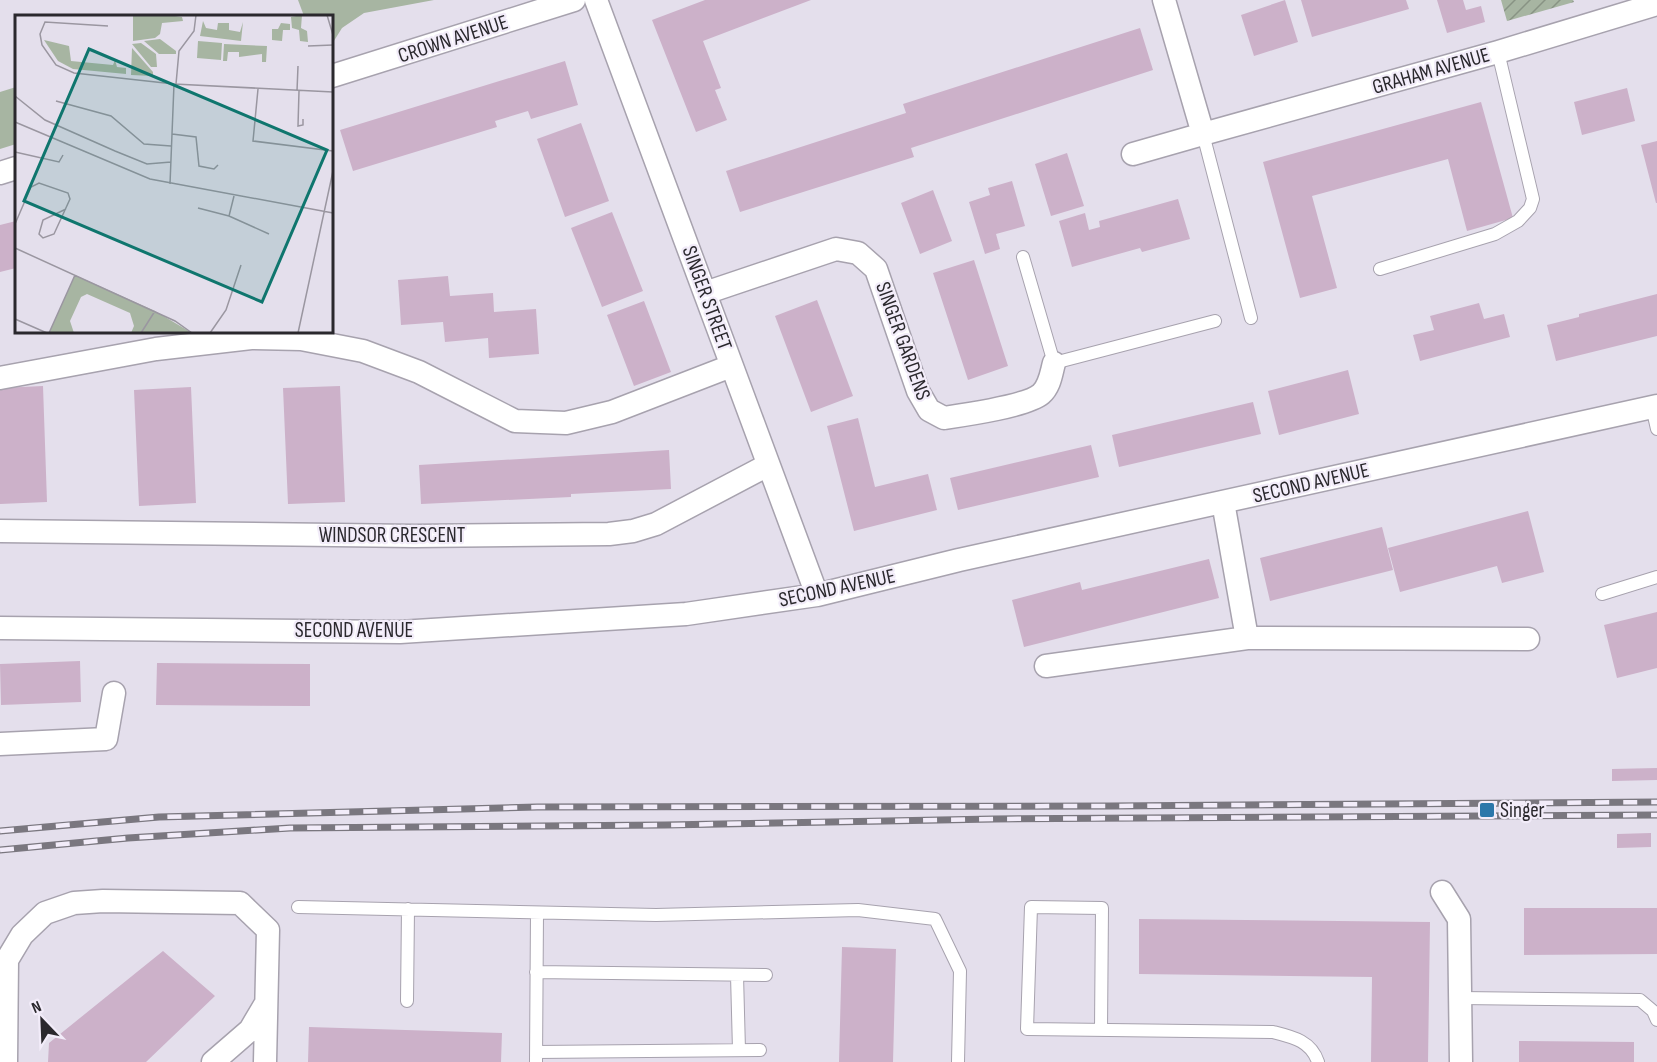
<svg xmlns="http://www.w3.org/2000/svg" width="1657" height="1062" font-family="'Sofia Sans Condensed',sans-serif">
<defs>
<pattern id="garden-furrows" width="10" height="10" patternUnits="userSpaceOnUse" patternTransform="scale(1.5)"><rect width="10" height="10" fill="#a7b5a2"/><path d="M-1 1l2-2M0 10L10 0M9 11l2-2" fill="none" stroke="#889384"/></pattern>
</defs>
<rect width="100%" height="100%" fill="#e4dfec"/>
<!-- grass -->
<path fill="#a7b5a2" d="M298 0H434L364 13 342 28 332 44V16H304Z
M16 87V144L0 149V92Z"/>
<!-- garden -->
<path fill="url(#garden-furrows)" d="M1501 0H1573L1574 2 1507 21Z"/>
<!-- building -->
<path fill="#ccb1c9" d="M705 0H811L703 41 721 88 715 90 727 120 696 132 652 20Z
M1285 0 1298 42 1254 56 1241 15Z
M1301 0H1406L1409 9 1312 37Z
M1437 0H1463L1466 10 1481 6 1485 22 1447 33Z
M1140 28 1153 70 911 148 914 157 740 212 726 171 906 113 903 104Z
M565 61 578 105 531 119 528 111 495 121 497 127 353 171 340 130Z
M1627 88 1635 121 1582 135 1574 102Z
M1481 102 1513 218 1467 231 1448 159 1312 196 1337 288 1300 298 1263 162Z
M581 123 609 201 565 217 537 139Z
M1657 141V203H1656L1641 145Z
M1067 153 1084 206 1051 216 1035 164Z
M1012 181 1025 226 996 234 1000 249 985 254 969 202 990 195 988 188Z
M933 190 952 241 920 254 901 203Z
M1178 199 1190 239 1142 252 1140 248 1072 267 1059 221 1085 213 1089 230 1100 227 1099 221Z
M612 212 643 291 602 307 571 228Z
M16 221V268L0 272V225Z
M974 260 1008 366 968 380 933 273Z
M448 276 450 296 493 293 494 312 536 309 539 354 489 358 488 338 445 342 443 322 401 325 398 280Z
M1657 294V336L1556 361 1547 325 1579 317V314Z
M817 300 853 396 811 412 775 316Z
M644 301 671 372 634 386 607 315Z
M1479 303 1484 319 1504 314 1510 337 1420 361 1413 335 1434 330 1430 316Z
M1348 370 1359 414 1279 435 1268 391Z
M43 386 47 502 0 504V388Z
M340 386 345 502 288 504 283 388Z
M191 387 196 503 139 506 134 390Z
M1253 402 1261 434 1119 467 1112 435Z
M858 418 875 487 928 474 937 510 854 531 827 426Z
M1091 445 1099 477 958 510 950 478Z
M669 450 671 489 571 494V497L421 504 419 465Z
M1528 511 1544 572 1502 583 1497 566 1400 592 1388 548Z
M1382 527 1393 570 1270 601 1260 558Z
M1209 559 1219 598 1024 647 1012 600 1080 582 1082 590Z
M1657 612V668L1617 678 1604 625Z
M80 661 81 702 1 705 0 664Z
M157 663 310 664V706L156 705Z
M1657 768V780L1612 781V769Z
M1651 833V847L1617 848V834Z
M1524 908H1657V954L1524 955Z
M1139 919 1430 922 1428 1062H1371L1372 977 1139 974Z
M842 947 896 949 893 1062H839Z
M163 951 215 996 146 1062H48L49 1043Z
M309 1027 502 1033 501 1062H308Z
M1519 1041 1634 1042V1062H1519Z"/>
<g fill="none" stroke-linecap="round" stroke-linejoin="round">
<defs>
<path id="service" d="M1203 134 1251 318
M1023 257 1054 363 1215 321
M1380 269 1495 234 1518 221 1530 208 1533 199 1498 52
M1652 407 1657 429
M1602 594 1657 577
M298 907 656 915 858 910 935 919 960 971 958 1062
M536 972 766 975
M737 975 739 1050
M1460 998 1640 1000 1653 1011 1657 1020
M407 1001 408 909
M1101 1029 1102 908 1031 907 1027 1029 1273 1032C1293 1037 1311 1041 1318 1062
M536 1052 760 1050
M536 1062 537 913"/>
<path id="minor" d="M596 0 817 595
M1164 0 1203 134 1498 52 1657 4
M332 76 574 0
M1133 154 1203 134
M0 173 16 168
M705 293 836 249 858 253 876 269 918 391 929 410 944 418C964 415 1027 406 1041 394 1050 386 1051 374 1054 363
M0 378 156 349 251 338 301 339 363 351 419 372 515 421 566 423 612 412 731 366
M1223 502 1247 638 1528 639
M0 531 415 536 609 534 633 531 656 524 768 465
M0 628 400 632 686 614 817 595 959 560 1657 406
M1046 666 1247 638
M0 744 106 739 114 693
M1442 892 1459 919 1461 1062
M6 1062 7 960 22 935 45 913 74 903 103 901 240 903 268 930 265 1062
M213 1062 250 1030 266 1003"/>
</defs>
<!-- service casing -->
<use href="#service" stroke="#a7a2ae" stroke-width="14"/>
<!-- minor casing -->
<use href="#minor" stroke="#a7a2ae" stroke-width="25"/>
<!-- service -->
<use href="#service" stroke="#fff" stroke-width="12"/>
<!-- minor -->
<use href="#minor" stroke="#fff" stroke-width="22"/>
<defs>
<path id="rail" d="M0 831 159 817 537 807 1111 806 1657 802
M0 850 128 838 290 828 665 825 994 819 1657 815"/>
</defs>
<!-- rail casing -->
<use href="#rail" stroke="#7a777f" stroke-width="7"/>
<!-- rail -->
<use href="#rail" stroke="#f2ecf9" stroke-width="4.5" stroke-dasharray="14" stroke-linecap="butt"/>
</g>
<!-- markers -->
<rect fill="#2b77aa" stroke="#f2ecf9" stroke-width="2" x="1479" y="802" width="16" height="16" rx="3"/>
<g text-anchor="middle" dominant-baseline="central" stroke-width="4.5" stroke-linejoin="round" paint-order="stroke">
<!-- street labels -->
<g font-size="21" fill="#2a282d" stroke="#f2ecf9">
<text transform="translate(453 39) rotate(-18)">CROWN AVENUE</text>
<text transform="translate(1431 71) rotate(-16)">GRAHAM AVENUE</text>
<text transform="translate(707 298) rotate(70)">SINGER STREET</text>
<text transform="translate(903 341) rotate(70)">SINGER GARDENS</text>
<text transform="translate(1311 483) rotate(-13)">SECOND AVENUE</text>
<text x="392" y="535">WINDSOR CRESCENT</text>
<text transform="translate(837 588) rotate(-12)">SECOND AVENUE</text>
<text x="354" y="630">SECOND AVENUE</text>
</g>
<!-- poi labels -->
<g font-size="21" fill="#2a282d" stroke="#f2ecf9" text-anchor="start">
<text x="1500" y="810">Singer</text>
</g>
</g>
<!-- overview -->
<g transform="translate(15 15)">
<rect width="318" height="318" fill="#e4dfec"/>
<path d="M118 0H153L167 2 168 6 147 8 145 19 140 23 118 26ZM287 0 286 13 292 16 293 27 285 26 284 15 277 13 276 2ZM188 6 191 13 202 15 203 8H214V15L225 17 228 7 226 26 185 21ZM266 8 275 9V15H268L267 26 257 25V14H263ZM145 24 161 36V39H144L129 26ZM29 25 54 31 56 46 98 50 100 45 102 52 111 53V59L58 54 43 46ZM183 26 207 28 206 45 182 43ZM126 28 141 39 142 52H136L117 29ZM209 29 252 31 251 47H247V39L224 42V37H213L212 46H208ZM117 33 138 57V61L116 60ZM60 260 140 296 177 318H116L119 311 115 298 72 279 66 282 55 306 59 318H34Z" fill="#a7b5a2"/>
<path fill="none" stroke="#9a96a0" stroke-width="1.5" d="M312 0 318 20M93 11 30 7 25 19 27 30 41 50 59 58 159 69 318 77M293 31 318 30M161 69 164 36 179 16 181 0M243 74 238 126 318 136M282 76 283 51M284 76 283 111 288 110V104M0 81 30 105 100 136 132 149 156 147M41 86 96 101 129 129 156 131M0 107 135 164 318 198M157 119 181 122 184 151 199 154 203 150M0 137 44 147 48 140M155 169 159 69M219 181 214 201 254 219M183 193 214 201M0 209 16 172 24 168 53 178 55 184 39 219 28 223 24 219 28 205 51 194M0 233 160 306 177 318M0 304 32 318M34 318 60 260M126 318 140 296M195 318 211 295 226 250M283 318 318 156"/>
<path fill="#0f766e" fill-opacity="0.15" stroke="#0f766e" stroke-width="3" d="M74 34 312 135 247 287 9 186Z"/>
<rect width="318" height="318" fill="none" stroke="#2a282d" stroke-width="3"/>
</g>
<!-- north arrow -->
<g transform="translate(42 1020) rotate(337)" stroke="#f2ecf9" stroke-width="4.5" paint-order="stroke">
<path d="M0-4.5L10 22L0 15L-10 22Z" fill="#2a282d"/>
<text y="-9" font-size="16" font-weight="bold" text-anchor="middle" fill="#2a282d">N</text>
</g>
</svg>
